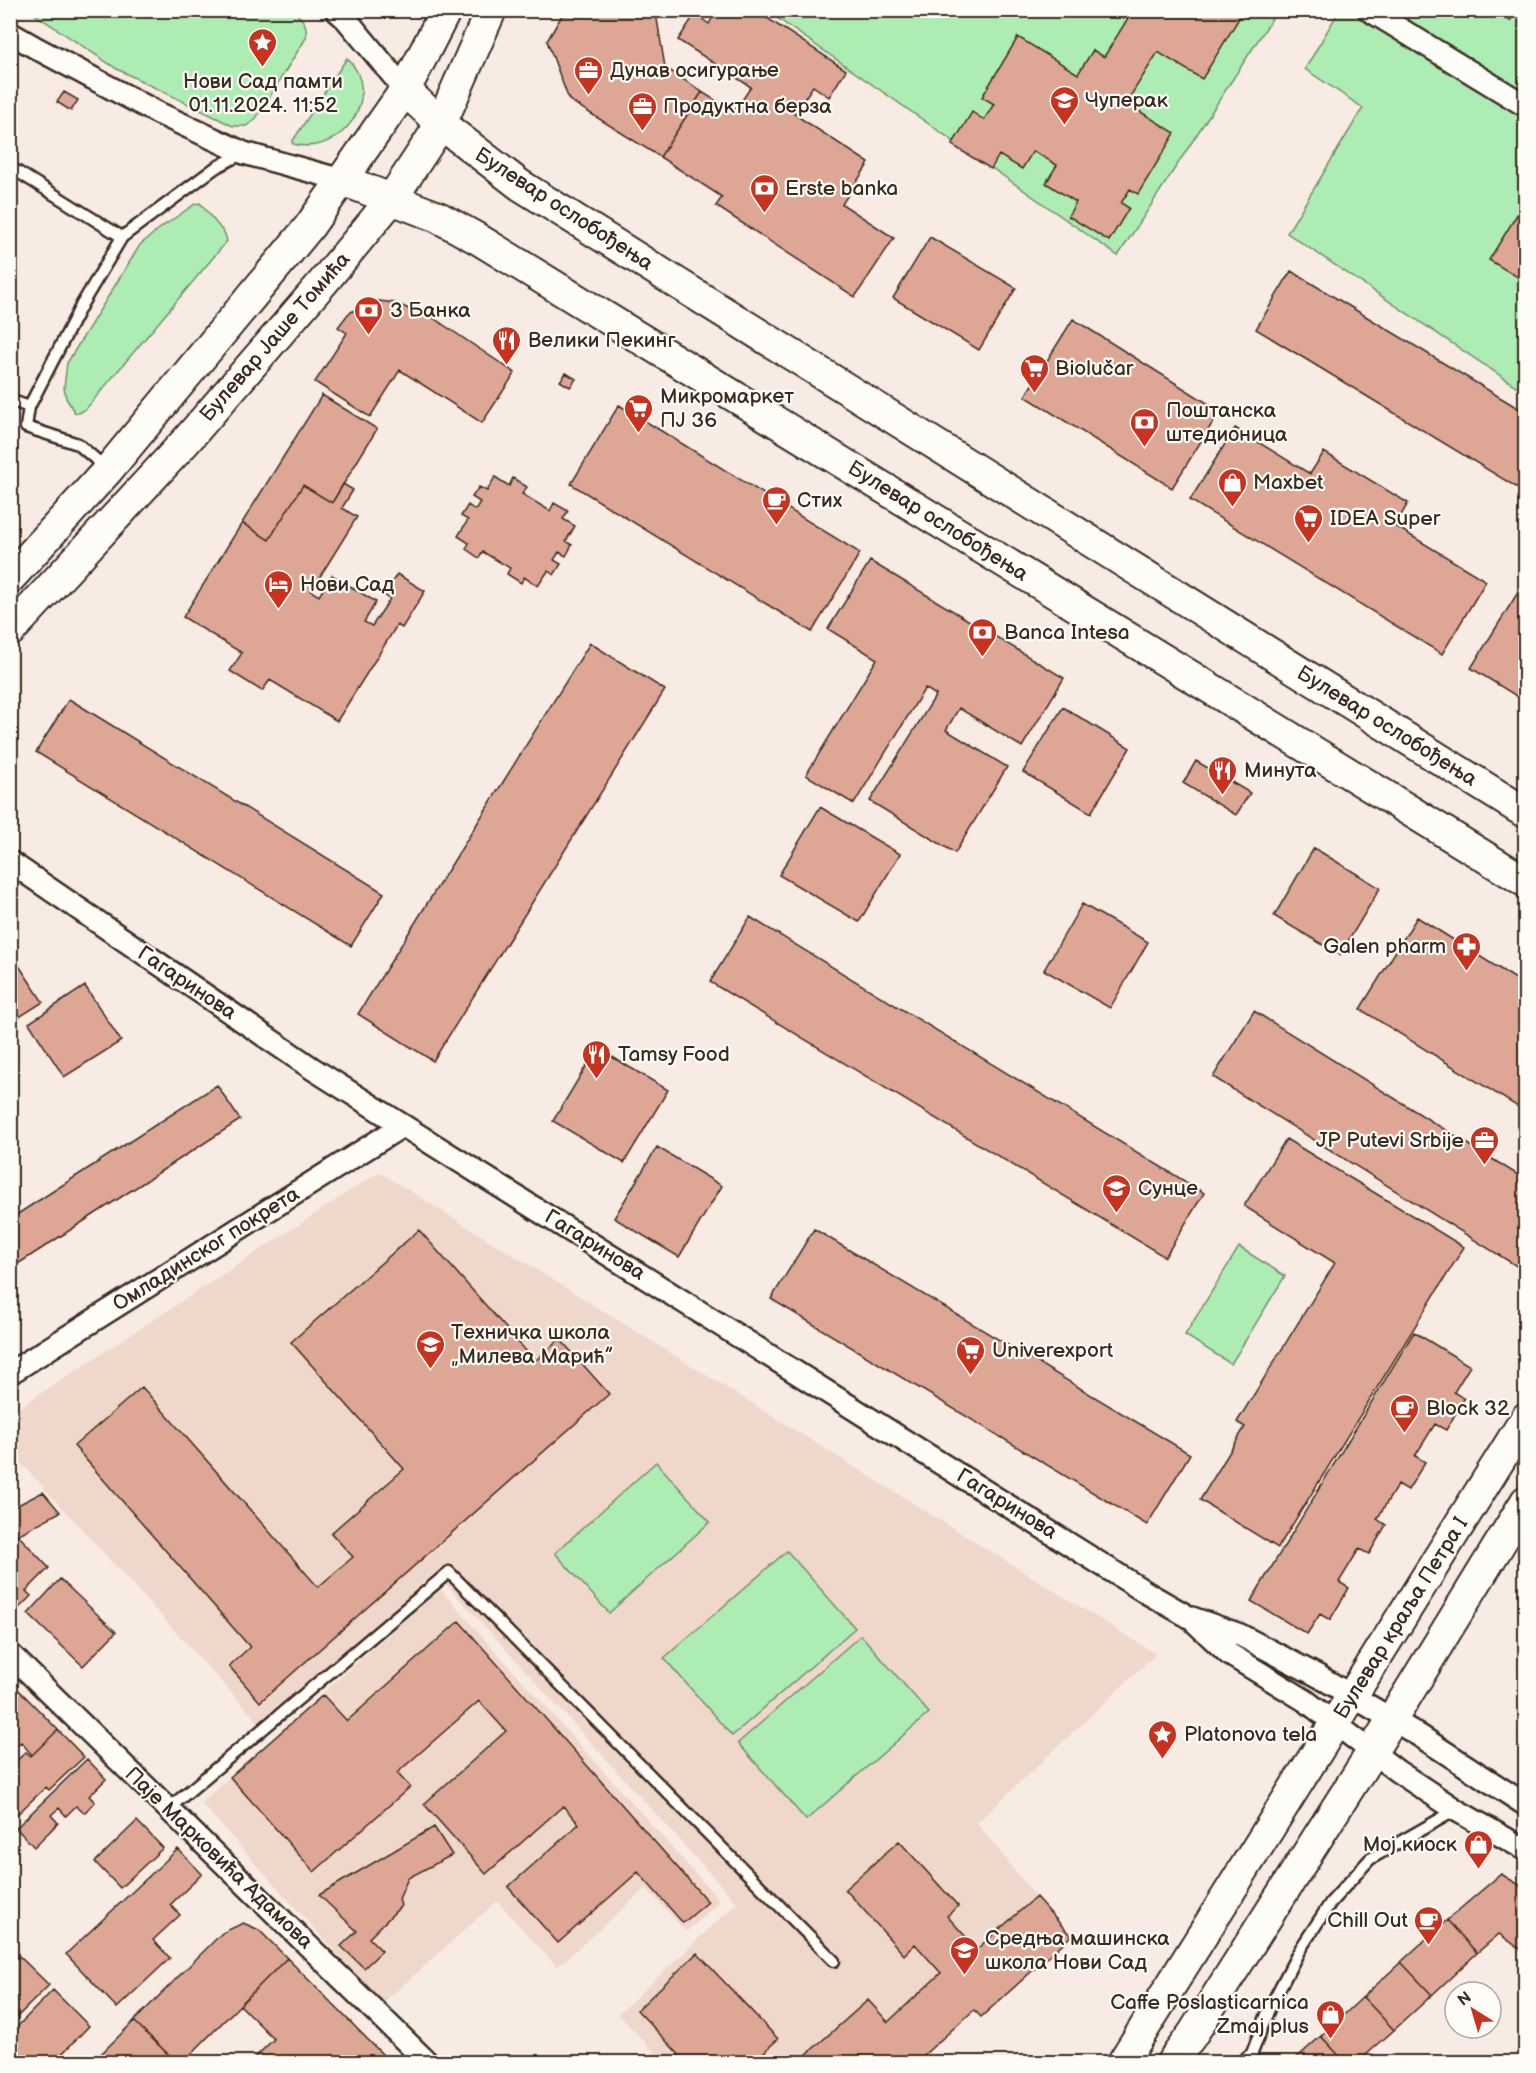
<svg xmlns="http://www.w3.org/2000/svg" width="1536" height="2073" font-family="'Balsamiq Sans',sans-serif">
<rect width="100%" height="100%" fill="#f7ebe3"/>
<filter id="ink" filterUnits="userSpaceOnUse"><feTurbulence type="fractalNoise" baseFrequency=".0167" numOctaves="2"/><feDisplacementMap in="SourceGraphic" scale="12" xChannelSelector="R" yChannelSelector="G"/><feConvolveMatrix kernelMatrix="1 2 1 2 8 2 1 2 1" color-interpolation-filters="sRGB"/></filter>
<g filter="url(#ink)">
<!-- built -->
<path fill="#f0d7cc" d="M379 1172 1156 1654 977 1823 1036 1897 1071 1936 981 2017 974 2010 916 2062H664L618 2014 737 1903 435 1572 261 1725 11 1452V1413Z
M439 1588 720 1901 686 1932 646 1888 557 1967 497 1901 382 2004 201 1803Z"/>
<!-- green -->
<path fill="#adedb4" stroke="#748c69" stroke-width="1.5" d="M30 11H294C303 20 308 24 306 38L255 120 246 126H233L117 69Z
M767 11H1277L1118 256Z
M1339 11H1525V392L1287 233 1363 108 1305 69Z
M347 58C385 96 342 157 293 144L292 142Z
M200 203 225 234 227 241 86 409 79 413H75L66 398 64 388 67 363 140 245 159 229 195 204Z
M1239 1247 1285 1276 1231 1364 1185 1335Z
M656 1462 710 1522 609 1613 555 1553Z
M787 1551 855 1628 732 1736 664 1658Z
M861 1635 929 1713 806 1820 738 1743Z"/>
<!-- building -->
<path fill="#dea795" stroke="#3b2a1e" stroke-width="1.5" d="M565 10H657L656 13 665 67 702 92 660 157 569 100 547 41Z
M717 10H755L846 70 829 97 813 86 794 114 869 163 842 204 894 238 855 297 716 206 722 197 660 157 702 92 734 112 751 87 678 40 695 14 709 24Z
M1133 10H1244L1202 79 1158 52 1126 103 1175 133 1138 194 1130 189 1121 203 1129 208 1109 241 1068 216 1076 202 1046 183 1057 165 1033 151 1022 169 999 155 991 169 952 145 972 112 984 120 994 104 982 97 1018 37 1078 74 1093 50 1104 57Z
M1493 10H1516L1510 21Z
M64 92 78 100 71 111 57 102Z
M1526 200V282L1489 260Z
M930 237 1016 288 979 350 893 298Z
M1291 271 1526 413V493L1256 329Z
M379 301 396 303 411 310 414 305 515 373 482 423 400 370 370 417 315 382 347 333 338 327 348 314 363 305Z
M1073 319 1220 411 1172 488 1025 396Z
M566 373 576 379 570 387 560 381Z
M322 395 377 429 332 503 303 485 269 540 242 523Z
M619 405 860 553 812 632 571 484Z
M1235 428 1310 474 1324 452 1408 503 1395 526 1486 581 1442 654 1190 500Z
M495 477 509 486 513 478 527 487 522 494 550 511 554 503 568 511 563 519 575 526 566 541 572 545 566 556 559 552 554 560 561 564 554 575 548 571 538 586 524 577 521 583 507 574 510 568 483 552 479 558 466 549 469 543 458 536 468 520 461 516 468 505 475 510 480 502 472 497 479 487 487 491Z
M343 484 353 490 342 508 357 517 311 591 319 596 332 575 376 602 364 622 372 626 390 599 384 595 397 574 425 591 402 628 397 625 337 721 270 680 262 691 230 671 242 653 183 617 242 523 269 540 303 485 332 503Z
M870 561 1064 678 1022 747 959 708 946 730 1007 767 955 853 870 801 936 695 925 688 854 804 806 775 877 659 828 629Z
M1520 589 1526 592V702L1471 668Z
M590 643 665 690 433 1061 358 1014Z
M69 699 384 893 351 946 36 752Z
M1063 707 1130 748 1091 813 1023 772Z
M1196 761 1250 793 1236 815 1183 783Z
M820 807 900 854 859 922 779 875Z
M1314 848 1380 888 1340 955 1274 916Z
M1082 904 1148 942 1110 1008 1044 970Z
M750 917 1204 1193 1165 1257 710 982Z
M1417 917 1524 984 1519 991 1526 995V1112L1360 1009Z
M10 952 43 1002 10 1023Z
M85 986 121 1041 64 1077 29 1023Z
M1254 1011 1526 1180V1272L1213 1077Z
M597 1048 668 1090 624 1163 553 1121Z
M217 1085 240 1120 10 1269V1219Z
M1286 1139 1464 1247 1278 1548 1200 1500 1245 1427 1237 1422 1335 1263 1244 1206Z
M657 1147 722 1186 679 1257 614 1218Z
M814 1229 1190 1454 1147 1525 771 1299Z
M419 1230 535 1361 560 1339 609 1394 260 1702 229 1666 250 1647 74 1446 142 1387 318 1587 353 1557 331 1533 404 1469 291 1342Z
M1414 1332 1470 1366 1454 1392 1464 1399 1446 1430 1435 1424 1415 1456 1425 1462 1408 1490 1398 1484 1377 1519 1386 1525 1369 1554 1359 1549 1339 1582 1349 1588 1330 1620 1320 1614 1307 1634 1251 1601Z
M43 1492 60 1512 10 1539V1509Z
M18 1535 49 1568 26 1591 31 1596 14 1613 10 1609V1539Z
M60 1579 116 1632 83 1666 28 1614Z
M459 1621 708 1902 683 1923 638 1872 558 1943 508 1887 579 1824 563 1806 486 1874 424 1804 506 1731 479 1701 397 1773 410 1787 314 1872 230 1777 323 1695 347 1721Z
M15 1686 58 1730 32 1755 21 1742 10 1752V1690Z
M58 1730 84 1757 49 1790 46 1787 10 1821V1767L26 1752 31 1756 32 1755Z
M87 1759 106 1779 89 1796 95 1802 84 1813 76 1806 66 1816 59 1808 51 1815 58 1823 34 1847 16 1828Z
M137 1821 163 1848 120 1888 95 1862Z
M434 1827 452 1855 408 1878 399 1899 401 1906 369 1938 382 1951 364 1968 341 1946 357 1931 319 1895Z
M899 1841 958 1906 947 1916 977 1949 1036 1897 1071 1936 981 2017 974 2010 916 2062H798L868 2000 888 2022 941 1973 915 1944 904 1955 845 1889Z
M178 1849 202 1874 170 1905 180 1915 153 1940 170 1958 117 2008 66 1954Z
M1501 1874 1526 1889V1953L1499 1934 1477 1953 1447 1920Z
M1447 1920 1477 1953 1432 1995 1401 1962Z
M243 1923 259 1930 287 1958 183 2062H176L134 2021 222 1933Z
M697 1953 778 2039 753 2062H686L637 2010Z
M19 1956 49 1985 10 2024V1964Z
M287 1958 390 2062H250L274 2039 240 2005Z
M1401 1962 1432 1995 1394 2030 1363 1997Z
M53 1990 89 2026 54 2062H10V2034Z
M1363 1997 1394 2030 1358 2062H1345L1321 2036Z
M134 2021 170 2056 163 2062H93Z
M1321 2036 1345 2062H1292Z"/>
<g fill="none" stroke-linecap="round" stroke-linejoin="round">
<defs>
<path id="lane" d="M10 167 122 237
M10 400 29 407
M108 470 78 444 26 427 29 407 82 304 122 237 215 168 243 153
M168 1809 449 1572 834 1961
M1241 2062 1252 2053 1269 2009 1299 1951 1331 1902 1370 1859 1456 1810"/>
<path id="street" d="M336 10 346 19 405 90
M1369 10 1526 106
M10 33 38 49 158 113 244 153 342 180
M10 862 313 1069 1147 1593 1189 1617 1240 1635 1320 1677 1420 1736 1526 1805
M10 1373 402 1126
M1196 1623 1229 1654 1306 1701 1397 1771 1456 1810 1526 1850
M10 1654 427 2062"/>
<path id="secondary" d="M405 90 441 124 520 185 1526 813
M342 180 438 217 478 239 1526 882
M10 578 108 470 309 227 405 90 446 10
M10 631 186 441 325 280 391 200 441 124 491 10
M1123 2062 1526 1418
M1172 2062 1192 2035 1372 1752 1526 1501"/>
</defs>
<!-- lane casing -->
<use href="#lane" stroke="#3b2a1e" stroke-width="15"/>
<!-- street casing -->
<use href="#street" stroke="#3b2a1e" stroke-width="26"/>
<!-- secondary casing -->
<use href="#secondary" stroke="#3b2a1e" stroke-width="34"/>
<!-- lane -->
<use href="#lane" stroke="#fdfcf7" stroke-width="10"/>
<!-- street -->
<use href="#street" stroke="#fdfcf7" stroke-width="21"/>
<!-- secondary -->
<use href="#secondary" stroke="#fdfcf7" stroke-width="30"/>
</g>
</g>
<!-- icons -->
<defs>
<symbol id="sight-pin" viewBox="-11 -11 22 30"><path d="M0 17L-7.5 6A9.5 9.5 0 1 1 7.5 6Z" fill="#c8321e" stroke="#fdfcf7"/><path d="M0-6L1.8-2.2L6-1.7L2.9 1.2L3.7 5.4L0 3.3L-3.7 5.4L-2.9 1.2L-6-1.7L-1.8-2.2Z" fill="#fff"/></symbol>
<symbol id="office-pin" viewBox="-11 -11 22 30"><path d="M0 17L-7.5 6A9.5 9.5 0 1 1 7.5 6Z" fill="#c8321e" stroke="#fdfcf7"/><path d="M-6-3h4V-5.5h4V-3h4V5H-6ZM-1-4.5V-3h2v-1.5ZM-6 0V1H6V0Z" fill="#fff"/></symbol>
<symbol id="school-pin" viewBox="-11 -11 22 30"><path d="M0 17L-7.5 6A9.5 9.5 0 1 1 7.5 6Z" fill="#c8321e" stroke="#fdfcf7"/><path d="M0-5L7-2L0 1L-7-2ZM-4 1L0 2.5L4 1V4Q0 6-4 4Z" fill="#fff"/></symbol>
<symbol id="bank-pin" viewBox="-11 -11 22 30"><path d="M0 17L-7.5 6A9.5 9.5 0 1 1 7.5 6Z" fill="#c8321e" stroke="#fdfcf7"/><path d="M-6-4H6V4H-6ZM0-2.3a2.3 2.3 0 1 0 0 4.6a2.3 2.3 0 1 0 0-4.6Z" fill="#fff"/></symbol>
<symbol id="restaurant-pin" viewBox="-11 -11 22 30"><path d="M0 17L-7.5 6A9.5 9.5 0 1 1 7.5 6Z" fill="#c8321e" stroke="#fdfcf7"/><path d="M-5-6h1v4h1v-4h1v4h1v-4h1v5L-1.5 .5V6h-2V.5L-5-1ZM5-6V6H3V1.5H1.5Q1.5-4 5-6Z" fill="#fff"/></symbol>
<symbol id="supermarket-pin" viewBox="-11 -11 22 30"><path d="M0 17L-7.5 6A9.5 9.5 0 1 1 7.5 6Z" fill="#c8321e" stroke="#fdfcf7"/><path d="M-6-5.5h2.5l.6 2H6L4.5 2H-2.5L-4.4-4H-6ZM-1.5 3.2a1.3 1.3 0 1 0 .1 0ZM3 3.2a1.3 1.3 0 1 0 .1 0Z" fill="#fff"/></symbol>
<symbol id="shop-pin" viewBox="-11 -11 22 30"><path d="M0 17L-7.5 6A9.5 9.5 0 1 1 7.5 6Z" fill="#c8321e" stroke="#fdfcf7"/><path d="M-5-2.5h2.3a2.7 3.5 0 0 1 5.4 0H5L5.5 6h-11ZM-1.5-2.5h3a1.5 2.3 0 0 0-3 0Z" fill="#fff"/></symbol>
<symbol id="cafe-pin" viewBox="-11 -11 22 30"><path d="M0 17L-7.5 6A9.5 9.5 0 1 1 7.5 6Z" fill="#c8321e" stroke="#fdfcf7"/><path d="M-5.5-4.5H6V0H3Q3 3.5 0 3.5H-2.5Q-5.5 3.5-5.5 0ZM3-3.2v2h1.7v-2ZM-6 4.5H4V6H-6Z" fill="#fff"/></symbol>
<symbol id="hotel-pin" viewBox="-11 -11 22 30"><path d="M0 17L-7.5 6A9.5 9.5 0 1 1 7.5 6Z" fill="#c8321e" stroke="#fdfcf7"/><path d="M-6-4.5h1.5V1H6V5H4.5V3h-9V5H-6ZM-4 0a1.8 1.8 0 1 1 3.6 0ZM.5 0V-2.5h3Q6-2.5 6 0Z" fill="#fff"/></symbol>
<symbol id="pharmacy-pin" viewBox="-11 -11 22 30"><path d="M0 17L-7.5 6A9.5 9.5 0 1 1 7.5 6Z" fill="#c8321e" stroke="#fdfcf7"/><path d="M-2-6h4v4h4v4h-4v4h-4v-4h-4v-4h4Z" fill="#fff"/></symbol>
</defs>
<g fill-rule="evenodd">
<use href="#sight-pin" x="246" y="26" width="33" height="45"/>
<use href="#office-pin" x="572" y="54" width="33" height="45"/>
<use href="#school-pin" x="1048" y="84" width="33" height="45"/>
<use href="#office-pin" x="626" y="90" width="33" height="45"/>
<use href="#bank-pin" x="748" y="172" width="33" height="45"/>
<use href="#bank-pin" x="352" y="294" width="33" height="45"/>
<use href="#restaurant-pin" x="490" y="324" width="33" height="45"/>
<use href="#supermarket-pin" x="1018" y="352" width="33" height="45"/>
<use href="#supermarket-pin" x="622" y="392" width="33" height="45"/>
<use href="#bank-pin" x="1128" y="406" width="33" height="45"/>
<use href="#shop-pin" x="1216" y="466" width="33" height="45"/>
<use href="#cafe-pin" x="760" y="484" width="33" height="45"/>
<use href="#supermarket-pin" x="1292" y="502" width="33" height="45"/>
<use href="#hotel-pin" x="262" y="568" width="33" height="45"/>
<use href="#bank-pin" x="966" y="616" width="33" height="45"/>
<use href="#restaurant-pin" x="1206" y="754" width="33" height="45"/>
<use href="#pharmacy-pin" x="1450" y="930" width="33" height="45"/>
<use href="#restaurant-pin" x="580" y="1038" width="33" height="45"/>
<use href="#office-pin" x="1468" y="1124" width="33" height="45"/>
<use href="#school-pin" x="1100" y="1172" width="33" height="45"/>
<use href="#school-pin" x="414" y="1328" width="33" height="45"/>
<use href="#supermarket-pin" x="954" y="1334" width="33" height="45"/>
<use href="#cafe-pin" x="1388" y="1392" width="33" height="45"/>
<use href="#sight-pin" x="1146" y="1718" width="33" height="45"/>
<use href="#shop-pin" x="1462" y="1828" width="33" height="45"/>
<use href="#cafe-pin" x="1412" y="1904" width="33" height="45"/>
<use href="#school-pin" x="948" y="1934" width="33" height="45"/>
<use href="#shop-pin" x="1314" y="1998" width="33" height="45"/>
</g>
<g text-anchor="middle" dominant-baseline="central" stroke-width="4.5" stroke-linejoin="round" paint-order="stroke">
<!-- poi labels -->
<g font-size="21" fill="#3b2a1e" stroke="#fdfcf7" text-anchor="start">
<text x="610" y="70">Дунав осигурање</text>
<text x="263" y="81" text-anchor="middle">Нови Сад памти<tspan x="263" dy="24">01.11.2024. 11:52</tspan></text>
<text x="1085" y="100">Чуперак</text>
<text x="663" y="106">Продуктна берза</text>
<text x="785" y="188">Erste banka</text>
<text x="390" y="310">3 Банка</text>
<text x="528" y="340">Велики Пекинг</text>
<text x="1055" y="368">Biolučar</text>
<text x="660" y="396">Микромаркет<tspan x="660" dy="24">ПЈ 36</tspan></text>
<text x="1166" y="410">Поштанска<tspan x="1166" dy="24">штедионица</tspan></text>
<text x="1253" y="482">Maxbet</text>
<text x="797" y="500">Стих</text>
<text x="1330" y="518">IDEA Super</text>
<text x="300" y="584">Нови Сад</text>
<text x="1004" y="632">Banca Intesa</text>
<text x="1244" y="770">Минута</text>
<text x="1446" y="946" text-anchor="end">Galen pharm</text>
<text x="618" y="1054">Tamsy Food</text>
<text x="1464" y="1140" text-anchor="end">JP Putevi Srbije</text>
<text x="1138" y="1188">Сунце</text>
<text x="451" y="1332">Техничка школа<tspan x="451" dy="24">„Милева Марић”</tspan></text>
<text x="992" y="1350">Univerexport</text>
<text x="1426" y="1408">Block 32</text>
<text x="1184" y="1734">Platonova tela</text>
<text x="1457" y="1844" text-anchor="end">Мој киоск</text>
<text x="1408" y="1920" text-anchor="end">Chill Out</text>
<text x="985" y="1938">Средња машинска<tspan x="985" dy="24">школа Нови Сад</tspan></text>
<text x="1309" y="2002" text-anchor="end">Caffe Poslasticarnica<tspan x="1309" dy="24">Zmaj plus</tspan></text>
</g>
<!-- street labels -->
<g font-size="21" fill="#3b2a1e" stroke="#fdfcf7">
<text transform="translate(564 209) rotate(33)">Булевар ослобођења</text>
<text transform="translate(275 337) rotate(-49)">Булевар Јаше Томића</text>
<text transform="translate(938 521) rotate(32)">Булевар ослобођења</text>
<text transform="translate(1387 726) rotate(32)">Булевар ослобођења</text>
<text transform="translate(187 983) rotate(34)">Гагаринова</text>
<text transform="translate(595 1245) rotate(32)">Гагаринова</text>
<text transform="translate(206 1249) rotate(-32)">Омладинског покрета</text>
<text transform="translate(1007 1504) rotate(32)">Гагаринова</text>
<text transform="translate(1401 1618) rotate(-58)">Булевар краља Петра I</text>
<text transform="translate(219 1858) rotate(44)">Паје Марковића Адамова</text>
</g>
</g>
<!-- margin -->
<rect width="1536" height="2073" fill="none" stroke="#fdfcf7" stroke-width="36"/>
<rect x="18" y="18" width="1500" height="2037" fill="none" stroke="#3b2a1e" stroke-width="2" filter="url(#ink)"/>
<!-- north arrow -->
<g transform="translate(1473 2010) rotate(323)"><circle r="28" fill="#fdfcf7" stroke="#afa8a0" stroke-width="1.5"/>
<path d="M0-4.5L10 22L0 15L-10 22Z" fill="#c8321e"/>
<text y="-9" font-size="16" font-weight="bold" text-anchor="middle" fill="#3b2a1e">N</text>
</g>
</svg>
